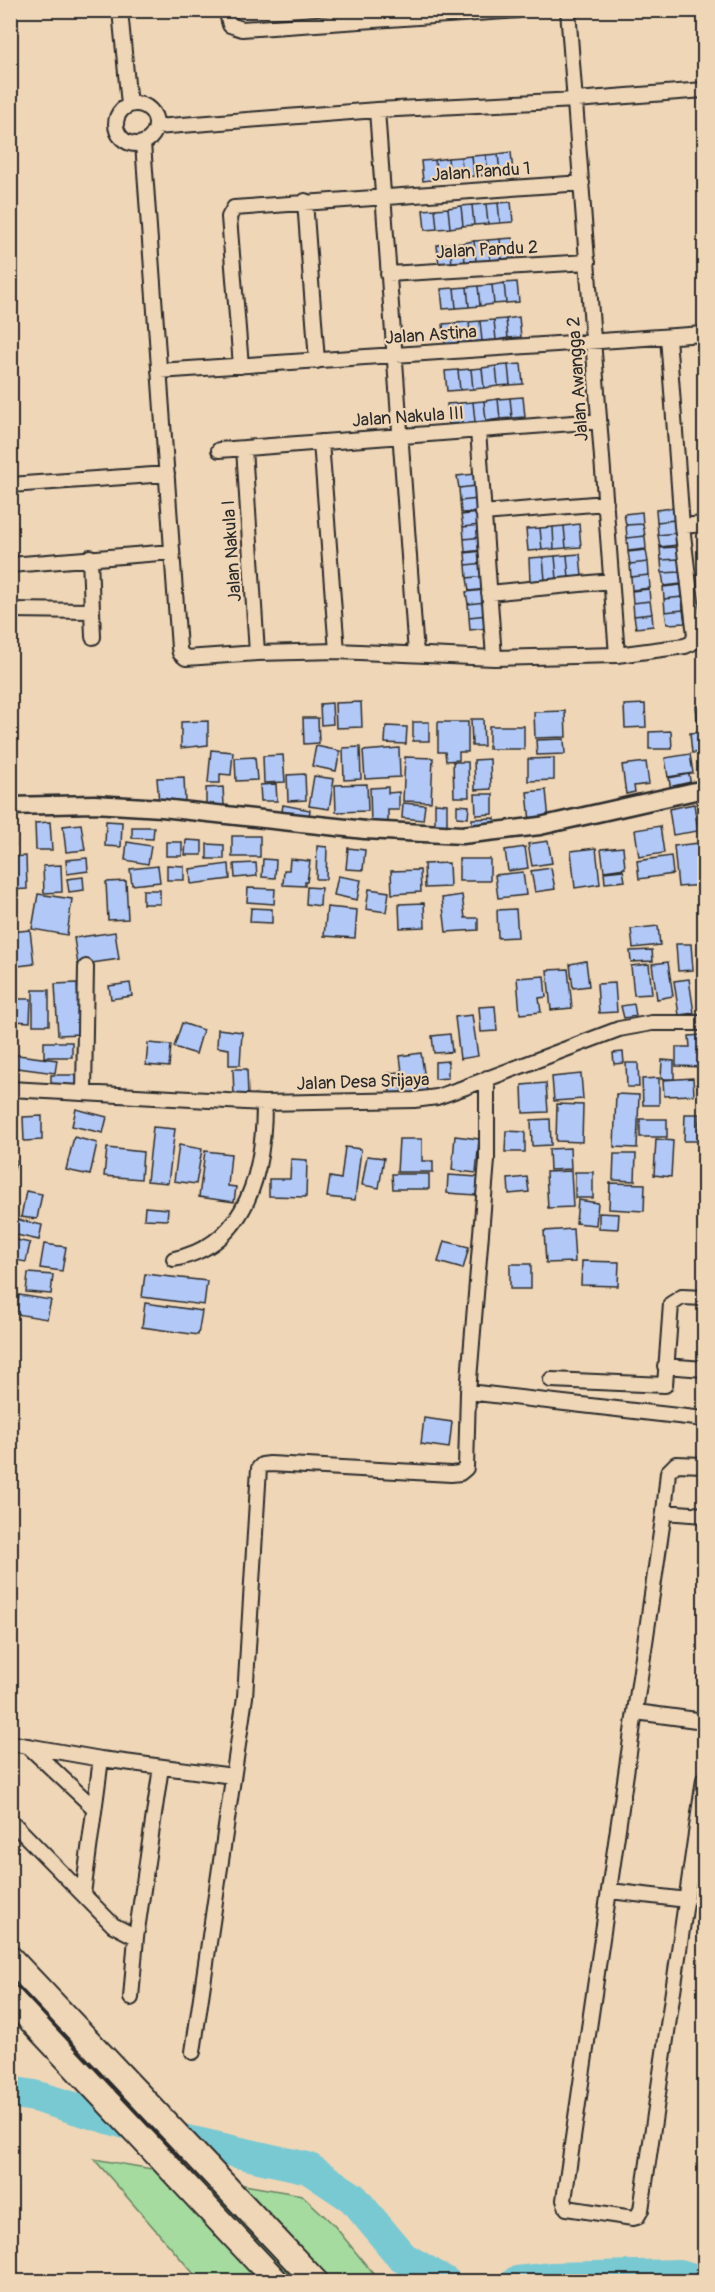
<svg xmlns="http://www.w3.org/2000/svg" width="715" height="2292" font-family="Pangolin,sans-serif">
<rect width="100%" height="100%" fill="#efd6b7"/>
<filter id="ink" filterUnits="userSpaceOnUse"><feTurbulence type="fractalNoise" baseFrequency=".0167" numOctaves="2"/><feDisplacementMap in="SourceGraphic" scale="12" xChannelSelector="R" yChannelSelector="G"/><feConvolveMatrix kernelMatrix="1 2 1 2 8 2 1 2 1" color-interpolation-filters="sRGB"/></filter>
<g filter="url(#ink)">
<!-- green -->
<path fill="#a5db9e" stroke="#688364" stroke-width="1.5" d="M94 2159 302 2195 333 2224 379 2281H200Z"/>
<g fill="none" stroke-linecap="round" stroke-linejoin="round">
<!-- river -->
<path stroke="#79c9d3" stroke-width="32" d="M10 2092 34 2096 179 2139 308 2168 353 2198 402 2257 445 2282
M517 2282 552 2278 680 2275 703 2282"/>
</g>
<!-- building -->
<path fill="#b2c9f8" stroke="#2b2b2b" stroke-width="1.5" d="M511 152 513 172 500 173 498 154Z
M498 154 500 173 488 175 486 155Z
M486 155 488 175 474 176 472 156Z
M472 156 474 176 463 177 461 157Z
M461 157 463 177 450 178 448 158Z
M448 158 450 178 437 179 435 160Z
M435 160 437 179 423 181 421 161Z
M511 202 513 222 500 223 498 203Z
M498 203 500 223 488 224 486 204Z
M486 204 488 224 474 225 472 205Z
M472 205 474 225 463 226 461 206Z
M461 206 463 226 450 228 448 208Z
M448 208 450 228 437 229 435 209Z
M435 209 437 229 425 230 423 210Z
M513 238 515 258 502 259 500 239Z
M500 239 502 259 490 260 488 240Z
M488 240 490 260 476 261 474 241Z
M474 241 476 261 465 262 463 243Z
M463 243 465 262 452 264 450 244Z
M450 244 452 264 439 265 437 245Z
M517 282 519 302 506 303 504 283Z
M504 283 506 303 494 304 492 285Z
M492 285 494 304 480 306 478 286Z
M478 286 480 306 469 307 467 287Z
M467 287 469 307 456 308 454 288Z
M454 288 456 308 443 309 441 289Z
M519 317 521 337 508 338 506 319Z
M506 319 508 338 496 340 494 320Z
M494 320 496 340 482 341 480 321Z
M480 321 482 341 471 342 469 322Z
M469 322 471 342 458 343 456 323Z
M456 323 458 343 445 344 443 324Z
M521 364 523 384 510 385 508 365Z
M508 365 510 385 498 386 496 366Z
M496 366 498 386 484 388 482 368Z
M482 368 484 388 473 389 471 369Z
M471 369 473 389 460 390 458 370Z
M458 370 460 390 447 391 445 371Z
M523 397 525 417 512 418 510 398Z
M510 398 512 418 500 419 498 399Z
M498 399 500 419 486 421 484 401Z
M484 401 486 421 475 422 473 402Z
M473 402 475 422 462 423 460 403Z
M460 403 462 423 449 424 447 404Z
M475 474 476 486 459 488 457 476Z
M476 486 478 499 460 501 459 488Z
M478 499 479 512 461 513 460 501Z
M673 508 675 520 657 522 656 510Z
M642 512 643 524 626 525 624 514Z
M479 513 480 525 463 527 461 515Z
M675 520 676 533 658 535 657 522Z
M579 524 581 547 566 548 564 526Z
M643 524 645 536 627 538 626 525Z
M480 525 482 537 464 539 463 527Z
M564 526 566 548 554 549 553 527Z
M553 527 554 549 542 550 540 528Z
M540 528 542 550 528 551 526 529Z
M676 533 677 545 660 547 658 535Z
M645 536 646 549 628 551 627 538Z
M482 537 483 550 465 552 464 539Z
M677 547 679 559 661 560 660 548Z
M646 550 648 562 630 564 628 552Z
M482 551 483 563 466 565 465 553Z
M580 554 582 577 569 578 567 555Z
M567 555 569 578 557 579 555 556Z
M555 556 557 579 545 580 543 557Z
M543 557 545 580 530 581 529 558Z
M679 559 680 572 662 573 661 560Z
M648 562 649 575 631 577 630 564Z
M483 563 485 576 467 578 466 565Z
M680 572 681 584 664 586 662 573Z
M649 575 650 588 632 590 631 577Z
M485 576 486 589 469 591 467 578Z
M681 585 682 597 664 599 663 587Z
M649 589 650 601 633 603 632 591Z
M484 590 485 602 468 604 466 592Z
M682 597 683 610 665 612 664 599Z
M650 601 652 614 634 616 633 603Z
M485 602 487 615 469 617 468 604Z
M683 610 685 623 667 624 665 612Z
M652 614 653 626 636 628 634 616Z
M487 615 488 628 470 630 469 617Z
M361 702 362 727 336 728 335 703Z
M332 703 333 724 321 725 320 704Z
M645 704 646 727 625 728 624 705Z
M696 706H704V726H698Z
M565 711 566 737 535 738 534 712Z
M303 718H318L319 743 304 744Z
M471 719H483L484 746H472Z
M208 721V745L181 748V722Z
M413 722H429V741H413Z
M438 722H468V752H459V760L446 761 445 752H438Z
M386 726 407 727 406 744 385 743Z
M489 726H524V749H489Z
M671 731 672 749H649V732Z
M704 732V752L692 753 690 733Z
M564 739 565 754 537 755 536 740Z
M316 746 340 751 336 771 312 766Z
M360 747 361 779 344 780 343 748Z
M399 748 400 777 365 779 363 751Z
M211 750 233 752 231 775 220 774V783H208Z
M690 754 693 773 668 777 665 758Z
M283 755 285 782 264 783 263 756Z
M255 757 257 780 236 781 235 758Z
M405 757 433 758 431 802 403 801Z
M554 758V780L528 781V759Z
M490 759 491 789 475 790 474 760Z
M453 762H468L469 797H454Z
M646 762 649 784 634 786 635 792 626 794 622 765Z
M305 774 306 800 288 801 287 775Z
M689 774 691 787 671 791 669 778Z
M314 776 334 779 329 809 309 806Z
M184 777 185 802 159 803 157 778Z
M276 784 277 801H261L260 785Z
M367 784 368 811 336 812 335 785Z
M223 787 224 805 206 806V788Z
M388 787V793L399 792V810H388V826H371L370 788Z
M546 790 549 820 530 822 527 792Z
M475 794H493V814L476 815Z
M403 803 425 805 423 820 402 818Z
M435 803 447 804V826H435Z
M694 804 698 831 673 835 669 809Z
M283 805 310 810 308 823 281 818Z
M457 805 469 806 468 818 457 817Z
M495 818V830H472V819Z
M10 820H14L15 846H10Z
M106 821 122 822 121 847 105 846Z
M50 822 52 850H36L35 823Z
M81 824 85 850 66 852 63 826Z
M660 826 664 853 639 857 635 830Z
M132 827H154L153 839 132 838Z
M232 836H260V857H232Z
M186 840 202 841V855H185Z
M548 841 552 863 532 866 528 844Z
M127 842 151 846 148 864 125 860Z
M166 842H182V856H166Z
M698 843 702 885 678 887 674 846Z
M207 844 224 845V859H207Z
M317 846 327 847 326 879H316Z
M525 847 528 868 508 871 505 850Z
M623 847 625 868 604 871 601 849Z
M348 848 365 850 363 870 346 869Z
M596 848 600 884 575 888 571 851Z
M26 856 27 889 10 890V857Z
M671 856 673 874 639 879 637 861Z
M87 858 88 871 67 874 66 860Z
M263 859 276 860 275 878 262 877Z
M290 859 310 861 307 882H305V886L283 885 284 870H289Z
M459 859H490V881H459Z
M256 863 257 876 235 878 234 864Z
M449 863 450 887 425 888 424 864Z
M229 864 230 879 191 884 190 869Z
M61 865 62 892 44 893 43 866Z
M167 865 184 866V880H167Z
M158 866 160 882 132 885 130 869Z
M551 868 555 889 535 892 531 871Z
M420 870 421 892 392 894 391 871Z
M623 870 625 881 605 883 604 872Z
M523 872 526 895 498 898 495 875Z
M338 876 361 880 357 900 334 895Z
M83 877 84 890 69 892 67 879Z
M126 881 128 919 108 920 106 882Z
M307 887 321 888 320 906 306 904Z
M248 888 275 889 274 904 247 902Z
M369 889 389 892 386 912 366 909Z
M143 890H160V904H143Z
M38 894 72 899 67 935 32 929Z
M462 895 465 918H478V930L446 932 442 898Z
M424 903 425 927 400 928 399 904Z
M327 907 357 910 355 938 324 936Z
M251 908 272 909V923L250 922Z
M516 909 518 937 498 938 497 910Z
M658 926 660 945 633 948 631 929Z
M700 926 704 927V964V946H699Z
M30 930 34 964 10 967V932Z
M115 932 119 959 78 965 74 938Z
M676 944H691L693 970 678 971Z
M652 950 653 961 631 962 630 951Z
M586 961 589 986 573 988 570 964Z
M668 962 673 996 657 999 652 964Z
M649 964 652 994 634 995 631 966Z
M568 969 572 1008 551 1010 547 970Z
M544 976 546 997 539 998 541 1012 520 1014 517 978Z
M689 979 694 1013 679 1015 674 981Z
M77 983 80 1034 58 1035 55 984Z
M130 983 132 996 111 999 109 986Z
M615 983 617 1012 599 1013 597 984Z
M33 990H49V1025H33Z
M16 999H31L30 1022 14 1021Z
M634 1004 636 1016 624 1018 621 1006Z
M495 1006 497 1031 481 1032 479 1007Z
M472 1015 478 1056 460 1059 455 1017Z
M182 1023 203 1030 196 1054 174 1047Z
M218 1029 242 1032 240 1065H229V1049L217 1047Z
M450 1034 452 1052 434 1053 432 1036Z
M703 1035 704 1067 676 1066V1047H690L689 1036Z
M44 1042H72V1057H44Z
M148 1043 171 1045 169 1067 146 1065Z
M623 1052 624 1063 614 1064 613 1053Z
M421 1053 427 1092 405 1095 400 1056Z
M10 1054 57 1060 55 1073 10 1067Z
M662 1060 674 1061V1079H661Z
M448 1061V1078L435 1079V1062Z
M626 1063H638L639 1087H627Z
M233 1069H247L248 1096H234Z
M400 1072 402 1092 390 1093 388 1073Z
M581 1074 583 1099 554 1101 552 1077Z
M51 1075H80L79 1085 51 1086Z
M659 1078V1105H643L642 1079Z
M693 1078 694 1095 664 1096 663 1080Z
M704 1078V1106H702L701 1079Z
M546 1083 548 1112 523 1113 522 1085Z
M616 1094 639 1095 637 1148 614 1147Z
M557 1104 583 1105 582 1142 556 1141Z
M10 1105H14L13 1123H10Z
M76 1109 107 1117 103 1133 72 1126Z
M685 1114H699L698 1141H684Z
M42 1116V1140L24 1141 23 1117Z
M550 1119 551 1145 532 1146 531 1120Z
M640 1119H667V1137H640Z
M153 1127 175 1129 168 1183 147 1181Z
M506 1131 525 1132V1152H505Z
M455 1136 479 1139 476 1173 452 1170Z
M74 1137 97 1143 90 1175 66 1170Z
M399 1139H422V1161H433V1172H397Z
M656 1139 673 1141 671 1177 654 1175Z
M179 1145 202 1149 196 1184 174 1181Z
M345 1147 361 1149 355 1200 327 1197 330 1177 341 1179Z
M107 1148 143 1152 141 1179 104 1176Z
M570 1148 571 1169 550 1170 549 1149Z
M205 1151 231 1154 228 1186 236 1187 234 1202 199 1197Z
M614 1154H636L635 1181 613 1180Z
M367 1156 384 1158 379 1188 362 1185Z
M10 1159 16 1160 11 1181H10Z
M291 1159 307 1160 306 1197 269 1196V1179H290Z
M571 1171 573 1207 548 1208 546 1172Z
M575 1172H593V1198H575Z
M392 1174H429V1189H393Z
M448 1175 478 1177 476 1195 447 1193Z
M527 1177 529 1192 509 1194 508 1179Z
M610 1183 645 1184 644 1211 609 1209Z
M26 1191 42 1194 37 1219 21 1217Z
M578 1200 598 1203 596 1225 576 1223Z
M145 1207 168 1209 167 1220 144 1219Z
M599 1213 619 1214 618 1229 599 1228Z
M15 1219 42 1225 39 1240 12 1234Z
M573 1229 575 1262 546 1263 544 1231Z
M12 1239 30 1243 26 1262 10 1259Z
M444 1241 469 1247 463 1269 438 1262Z
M44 1244 66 1247 62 1271 40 1268Z
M582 1261 619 1262 618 1286 581 1285Z
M510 1264H531V1289H510Z
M28 1273 53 1275 51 1294 26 1292Z
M145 1274 207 1281 204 1305 142 1297Z
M19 1295 51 1300 47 1319 16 1314Z
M145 1303 202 1311 198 1335 142 1327Z
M424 1418 452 1422 449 1448 421 1444Z"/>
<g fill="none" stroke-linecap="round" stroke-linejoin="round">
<defs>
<path id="minor" d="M120 10 129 105
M226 10 230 25 242 29 519 10
M568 10 617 655
M116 124a20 20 0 1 1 40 0a20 20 0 1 1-40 0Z
M377 110 416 654
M156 127 377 110 576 100 704 90
M143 143 179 648 180 653 186 658 257 653 337 651 494 658 617 655 685 646 692 643 695 636 694 627 682 526 668 337
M305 201 317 361
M388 274 588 262
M241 366 229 217 234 208 582 183
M159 371 704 334
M478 430 494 658
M321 442 337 651
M244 448 257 653
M219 450 599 421
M10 485 167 474
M483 513 606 503
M682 526 704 524
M90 557 93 637
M10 565 172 552
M489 593 611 581
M10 610 92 611
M10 1089 264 1103 414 1100 437 1097 463 1088 619 1029 652 1023H704
M84 1093 86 967
M174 1259C249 1244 264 1169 264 1103
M665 1366 704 1369
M551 1380 665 1385 671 1304 682 1297 704 1298
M468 1392 704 1419
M704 1465 676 1464 668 1472 664 1512 564 2200 567 2208 573 2209 633 2218 637 2217 641 2210 704 1779
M664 1512 704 1515
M636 1712 704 1721
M10 1743 101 1759 233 1776
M28 1746 94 1808
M10 1820 113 1925 136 1937
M610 1891 687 1900
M83 1894 101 1759
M131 1998 136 1937 161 1767
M193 2052 245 1697 259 1468 262 1465 270 1464 451 1474 460 1473 466 1468 468 1392 487 1160V1078"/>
<path id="tertiary" d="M10 806 94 804 162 808 365 830 462 835 540 826 704 789"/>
<path id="motorway" d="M10 1958 316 2282
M10 1998 277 2282"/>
</defs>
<!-- minor casing -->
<use href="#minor" stroke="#2b2b2b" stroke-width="18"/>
<!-- tertiary casing -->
<use href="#tertiary" stroke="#2b2b2b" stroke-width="21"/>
<!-- motorway casing -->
<use href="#motorway" stroke="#2b2b2b" stroke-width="28"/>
<!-- minor -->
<use href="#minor" stroke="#efd6b7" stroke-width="14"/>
<!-- tertiary -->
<use href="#tertiary" stroke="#efd6b7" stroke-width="16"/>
<!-- motorway -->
<use href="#motorway" stroke="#efd6b7" stroke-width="24"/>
</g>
</g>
<g text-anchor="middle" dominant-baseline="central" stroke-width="4.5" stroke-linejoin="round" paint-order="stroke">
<!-- street labels -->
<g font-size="18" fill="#2b2b2b" stroke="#efd6b7">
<text transform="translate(481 172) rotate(-4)">Jalan Pandu 1</text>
<text transform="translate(487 250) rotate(-3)">Jalan Pandu 2</text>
<text transform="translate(431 335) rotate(-4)">Jalan Astina</text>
<text transform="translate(578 379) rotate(-94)">Jalan Awangga 2</text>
<text transform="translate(408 417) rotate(-4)">Jalan Nakula III</text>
<text transform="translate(232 551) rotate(-94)">Jalan Nakula I</text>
<text transform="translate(363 1082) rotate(-2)">Jalan Desa Srijaya</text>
</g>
</g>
<!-- margin -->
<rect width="715" height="2292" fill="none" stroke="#efd6b7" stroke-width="36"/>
<rect x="18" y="18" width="679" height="2256" fill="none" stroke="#2b2b2b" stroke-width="2" filter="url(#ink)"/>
</svg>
